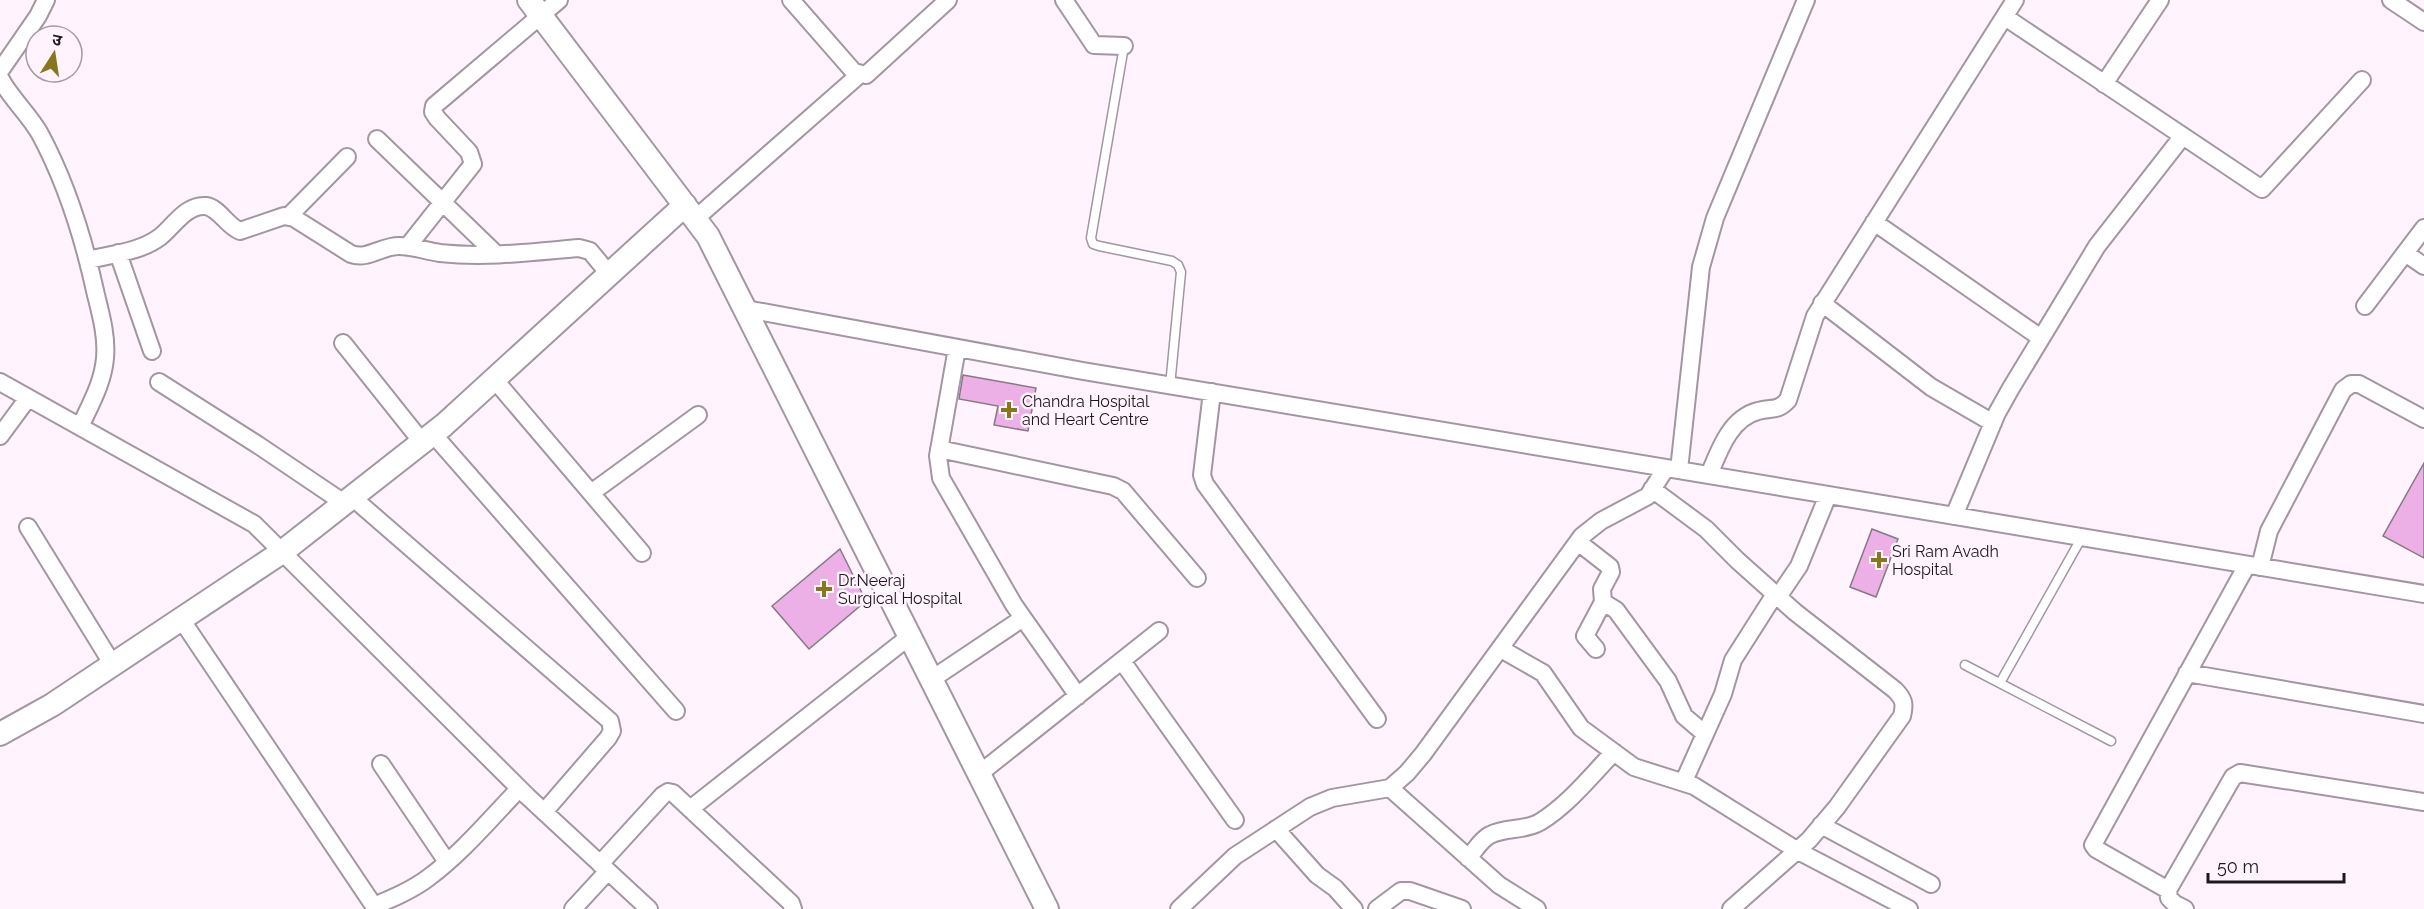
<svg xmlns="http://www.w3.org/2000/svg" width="2424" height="909" font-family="Raleway,'Noto Sans Devanagari',sans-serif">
<rect width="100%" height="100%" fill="#fff3fd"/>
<!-- building -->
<path fill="#ecb0e6" stroke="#857984" stroke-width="1.5" d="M963 375 1036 388 1028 431 994 425 998 406 959 399Z
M2424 463V558L2383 536Z
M1872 529 1898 539 1876 597 1850 587Z
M840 549 866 601 809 649 772 606Z"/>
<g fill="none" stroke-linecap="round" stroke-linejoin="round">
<defs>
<path id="lane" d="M1124 46 1091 238 1093 244 1099 246 1172 261 1178 265 1181 272 1170 386
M1965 665 2111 741
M2000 683 2082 537"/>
<path id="street" d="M791 0 854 72 866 75 948 0
M1064 0 1094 45 1124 46
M2391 0 2424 22
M2005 17 2262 189 2362 80
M0 71 38 16 46 0
M0 78C11 99 29 114 40 134 67 184 84 240 96 295 101 315 107 337 105 358 103 383 90 405 80 427
M2104 84 2160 0
M377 139 496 254
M289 216 347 157
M695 219 859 75
M1874 222 2041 338
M408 246 473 164 469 152 437 118 433 112 434 106 559 0
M118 253 152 351
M2405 253 2424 266
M89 260C112 254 140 252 160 237 173 227 186 204 206 206 219 208 227 226 240 231L284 216 294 218 351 254C368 260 381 246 399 246 413 246 426 251 440 253 486 258 533 252 579 248L590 251 609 274
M1822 303 1931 387 1993 423
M2365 306 2424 228
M746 309 1083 371 2424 594
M343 343 422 442
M957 348 938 456 941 478 1014 605 1078 696
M494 379 642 553
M0 382 254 524 527 796 649 909
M159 382 258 445 344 503
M1212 392 1202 475 1205 484 1377 719
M433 434 676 711
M0 436 28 398
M939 449 1113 486 1123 491 1197 578
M1679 470 1701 267 1715 218 1806 0
M1709 475C1719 451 1730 418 1758 411 1772 407 1777 412 1788 400L1815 316 2015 0
M1652 489 1706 529 1737 560 1795 612 1895 690C1904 699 1905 704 1902 716L1837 807 1809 840 1731 909
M591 493 698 415
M352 497 610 721 612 731 608 738 544 812
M1954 516 1997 413 2011 388 2097 246 2182 137
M28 527 113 665
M1578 542 1610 567 1611 572 1602 589 1603 602 1585 636 1596 649
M2260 567 2269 531 2343 390 2351 384H2359L2424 419
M1778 597 1799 566 1828 495
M1603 602 1616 610 1668 681 1684 716 1705 734
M181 619 376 909
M1501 649 1543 673 1581 728 1634 767 1694 786 1798 851 1909 909
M1122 661 1235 820
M2187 673 2424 714
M932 679 1023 618
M381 764 447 862
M979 774 1159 631
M1684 781 1723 694 1733 660 1775 594
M1390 788 1499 885 1537 909
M690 809 910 636
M1821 825 1931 884
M1276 829 1317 875 1335 888 1354 909
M1468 858C1475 851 1481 839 1490 835 1505 827 1525 831 1540 822 1568 805 1591 776 1614 752
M600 864 663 795 668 792 673 793 791 903 793 909
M2168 890 2096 849 2093 845 2247 565
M374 906C393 898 412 890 428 878 462 853 490 819 519 789
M573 909 608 871
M1179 909 1235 856 1310 807 1332 798 1390 788 1407 773 1423 754 1582 536 1601 521 1648 496 1666 468
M1377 909 1401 891H1410L1462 909
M2185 909 2175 904 2169 898 2168 890 2233 777 2240 773 2424 802"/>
<path id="secondary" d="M529 0 708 236 1047 909
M0 734 52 705 282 552 444 425 685 205"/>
</defs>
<!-- lane casing -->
<use href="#lane" stroke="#a396a2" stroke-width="11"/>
<!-- street casing -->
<use href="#street" stroke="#a396a2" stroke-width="20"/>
<!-- secondary casing -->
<use href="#secondary" stroke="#a396a2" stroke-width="26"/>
<!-- lane -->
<use href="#lane" stroke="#fff" stroke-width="8"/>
<!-- street -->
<use href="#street" stroke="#fff" stroke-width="16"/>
<!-- secondary -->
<use href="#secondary" stroke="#fff" stroke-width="22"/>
</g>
<!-- markers -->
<g fill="#87771b" stroke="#fff3fd" stroke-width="2">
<path d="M1006 401h6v6h6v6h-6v6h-6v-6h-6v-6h6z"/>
<path d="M1876 551h6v6h6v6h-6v6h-6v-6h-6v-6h6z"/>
<path d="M821 580h6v6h6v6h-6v6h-6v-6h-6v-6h6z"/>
</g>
<g text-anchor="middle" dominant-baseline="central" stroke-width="5" stroke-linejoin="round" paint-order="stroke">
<!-- poi labels -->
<g font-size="16" fill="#1d181c" stroke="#fff3fd" text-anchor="start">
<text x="1022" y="401">Chandra Hospital<tspan x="1022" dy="18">and Heart Centre</tspan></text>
<text x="1892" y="551">Sri Ram Avadh<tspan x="1892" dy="18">Hospital</tspan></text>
<text x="838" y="580">Dr.Neeraj<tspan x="838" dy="18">Surgical Hospital</tspan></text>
</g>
</g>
<!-- north arrow -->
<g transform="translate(54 54) rotate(12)"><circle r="28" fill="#fff3fd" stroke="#a59ba3" stroke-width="1.5"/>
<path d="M0-4.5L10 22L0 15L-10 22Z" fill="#87771b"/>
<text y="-9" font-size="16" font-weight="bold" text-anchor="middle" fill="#1d181c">उ</text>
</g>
<!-- scale -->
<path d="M2208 873v9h136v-9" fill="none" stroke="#1d181c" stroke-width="3"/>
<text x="2217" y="873" font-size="18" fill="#1d181c" stroke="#fff3fd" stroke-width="4.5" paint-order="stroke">50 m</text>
</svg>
